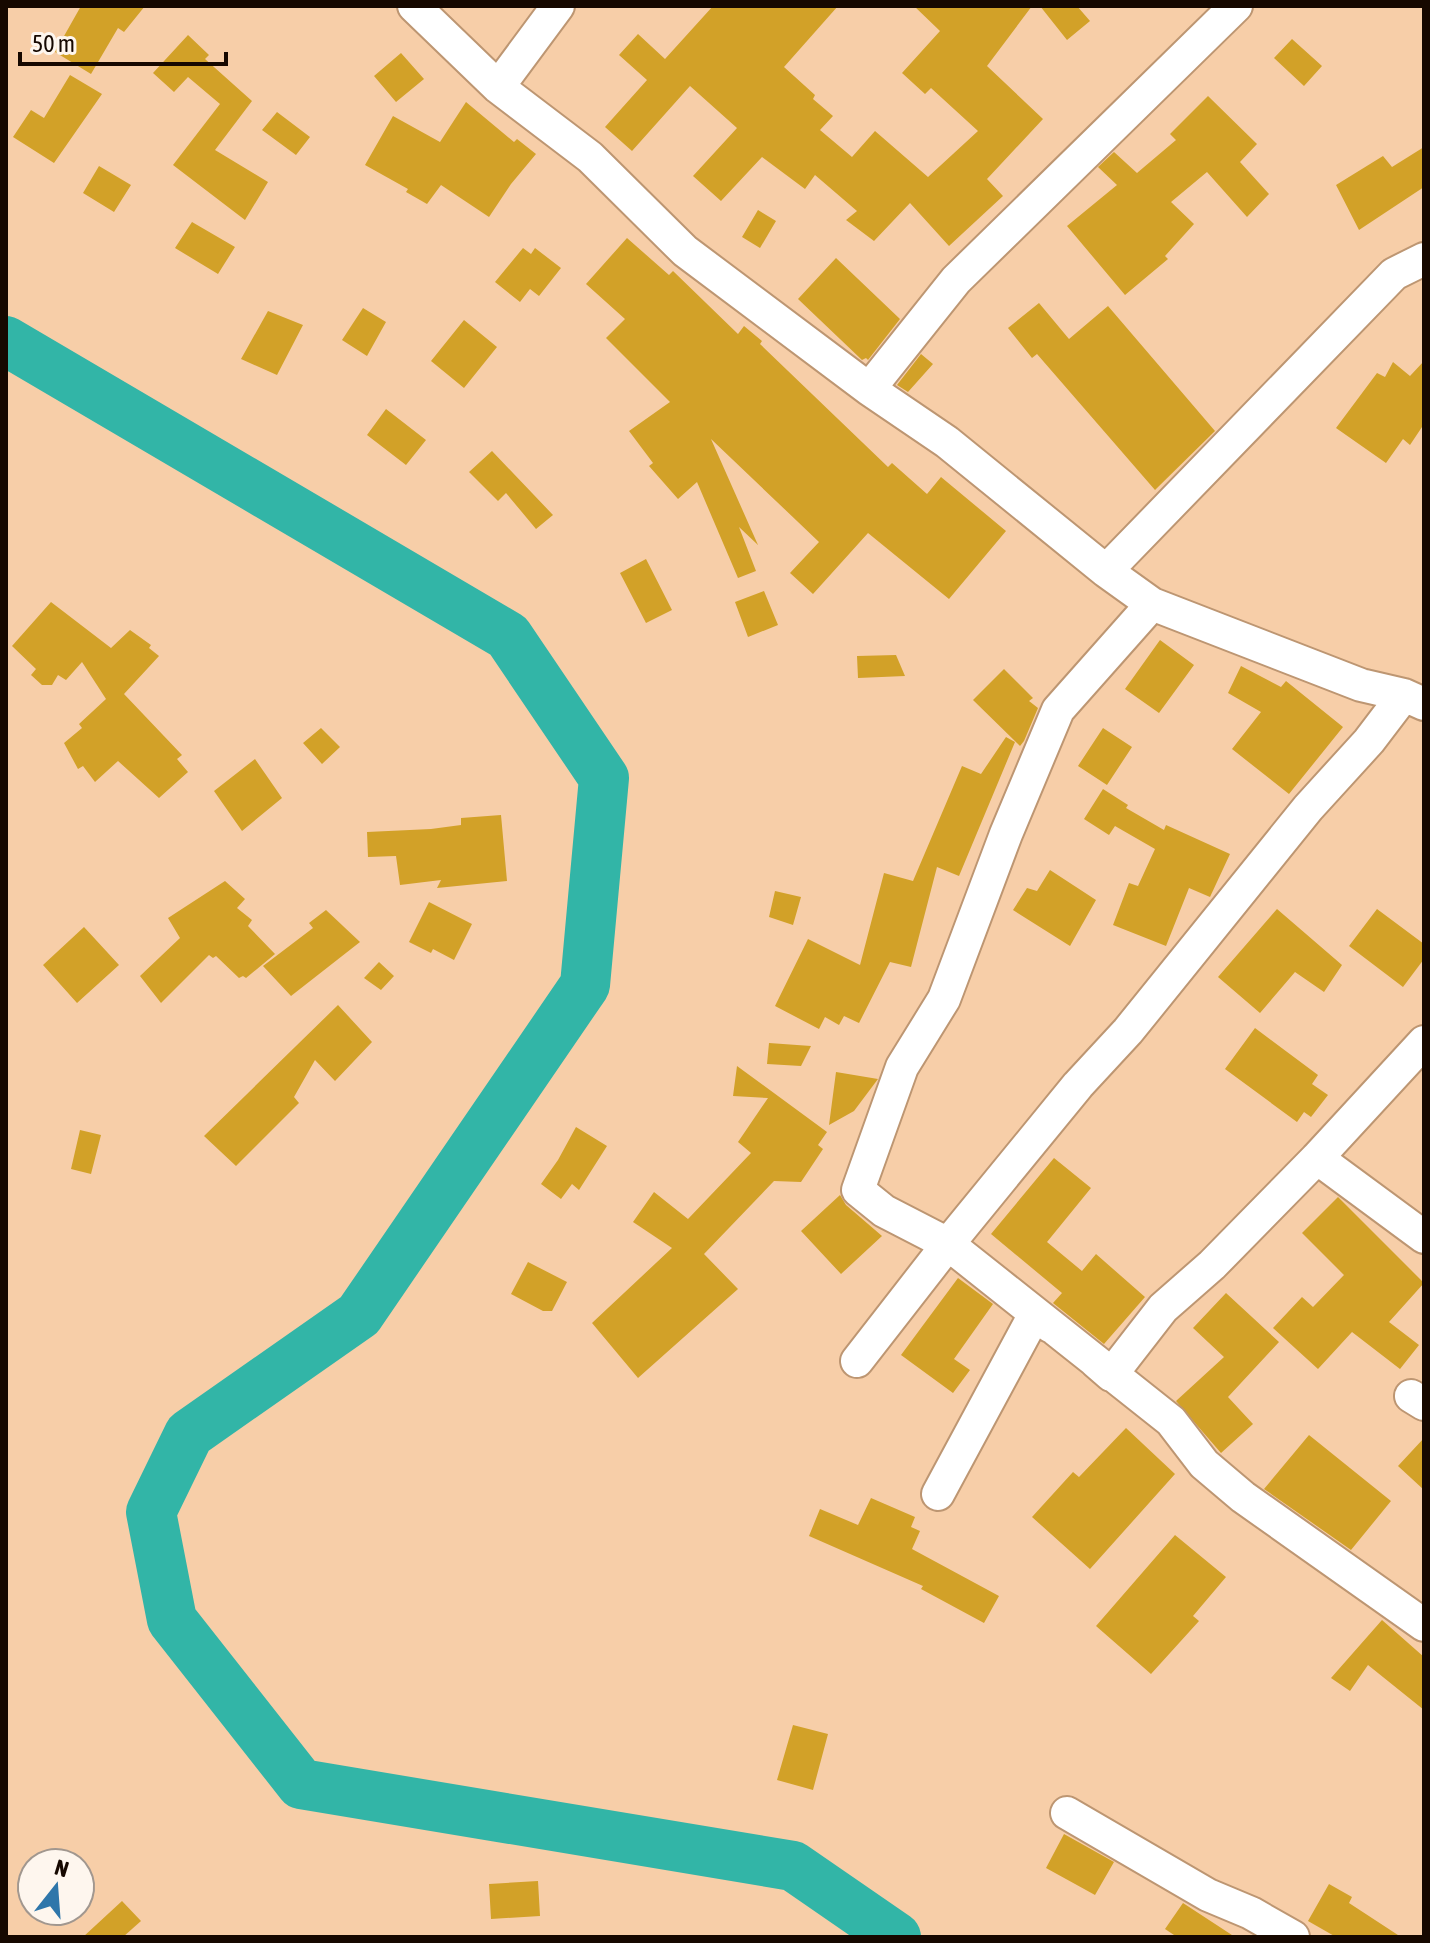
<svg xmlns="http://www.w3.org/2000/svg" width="1430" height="1943" font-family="'Asap Condensed',sans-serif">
<rect width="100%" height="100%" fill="#f7cea8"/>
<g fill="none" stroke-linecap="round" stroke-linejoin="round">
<!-- river -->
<path stroke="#32b5a7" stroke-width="50" d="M6 341 508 636 604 778 585 985 359 1315 189 1434 151 1512 172 1620 301 1784 793 1866 896 1937"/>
</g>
<!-- building -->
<path fill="#d2a128" d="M81 6H145L124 32 118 28 91 74 55 52Z
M713 6H838L784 67 815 95 813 99 833 116 820 130 852 157 875 131 928 177 978 131 931 88 925 94 902 73 940 31 914 6H1032L987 66 1043 119 987 179 1003 196 949 246 910 203 874 241 846 220 857 211 815 175 805 189 762 157 721 201 693 176 737 128 690 86 632 151 605 127 647 80 619 55 638 34 665 59Z
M1040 6H1077L1090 21 1067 40Z
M188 35 209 55 205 59 252 101 215 150 268 182 245 220 173 165 220 104 188 77 174 92 153 73Z
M1292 39 1322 66 1304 86 1274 58Z
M401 53 424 79 396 102 374 76Z
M70 75 102 94 54 163 13 137 31 110 44 118Z
M1208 96 1257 144 1240 162 1269 194 1247 217 1207 172 1171 202 1194 224 1165 256 1168 259 1125 295 1067 226 1117 185 1098 167 1114 152 1137 173 1176 140 1170 134Z
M466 102 514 142 517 139 536 154 511 184 489 217 441 185 427 204 406 192 408 189 365 165 393 116 440 142Z
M277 112 310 137 296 155 262 130Z
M1424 147V187L1359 230 1336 185 1383 156 1392 167Z
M99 166 131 185 114 212 83 193Z
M758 210 776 221 760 248 742 237Z
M192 222 235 247 218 274 175 248Z
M627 238 669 275 673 271 738 334 744 326 762 341 760 344 888 467 892 463 927 494 941 477 1006 531 949 599 868 533 813 594 790 573 819 542 711 439 758 545 739 527 756 571 738 578 697 482 678 499 649 466 653 463 629 431 670 402 606 338 625 319 586 284Z
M523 248 531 254 535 248 561 268 539 296 530 289 520 302 495 282Z
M836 258 900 319 868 360 866 358 862 360 798 299Z
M1039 303 1069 339 1108 306 1215 431 1155 490 1037 354 1032 358 1008 328Z
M363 308 386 322 367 356 342 340Z
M268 311 303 325 277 375 241 359Z
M464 320 497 347 464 388 431 361Z
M921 354 933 364 908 392 897 385Z
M1424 361V424L1410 445 1403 439 1386 463 1336 428 1377 373 1385 377 1393 362 1410 376Z
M386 409 426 440 406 465 367 435Z
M492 451 553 515 536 529 506 493 498 501 469 472Z
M646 559 672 610 646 623 620 573Z
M764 591 778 625 748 637 735 602Z
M51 602 111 648 130 630 151 645 149 648 159 656 124 694 182 755 177 759 188 772 159 798 118 761 95 782 83 766 78 769 64 743 82 728 79 724 106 699 82 662 66 680 58 675 52 685H42L31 675 36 669 12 646Z
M1160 640 1194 665 1159 713 1125 689Z
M896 655 905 676 858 678 857 656Z
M1241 666 1281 687 1286 681 1343 727 1289 794 1232 749 1261 712 1228 693Z
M1004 669 1033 698 1029 701 1038 708 1024 741 1020 746 973 700Z
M321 728 340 747 322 764 303 743Z
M1103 728 1132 747 1107 785 1078 766Z
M1006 737 1015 742 959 876 937 867 911 967 890 962 859 1023 844 1016 839 1025 825 1017 819 1029 775 1006 808 939 860 965 884 873 913 881 962 766 981 774Z
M255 759 282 798 242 831 214 791Z
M1103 789 1128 805 1126 808 1164 830 1166 825 1230 854 1210 897 1189 888 1166 946 1113 925 1129 883 1138 886 1155 849 1115 826 1109 835 1084 819Z
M501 815 507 881 437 888 441 880 400 885 396 856 368 857 367 832 431 829 461 825V818Z
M1050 870 1096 900 1070 946 1013 910 1027 888 1037 891Z
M225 881 245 899 237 908 252 920 248 926 275 954 246 978 243 976 239 978 216 956 213 958 209 955 161 1003 140 976 180 938 168 918Z
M775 891 801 897 793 925 769 917Z
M429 902 472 924 454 960 433 949 431 953 409 942Z
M1277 909 1342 965 1324 992 1295 972 1260 1013 1218 977Z
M1377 909 1424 944V959L1403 987 1349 946Z
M326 910 360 942 291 996 263 966 313 928 309 923Z
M84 927 119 965 77 1003 43 965Z
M379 962 394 976 381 990 364 978Z
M338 1005 372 1042 335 1081 315 1060 294 1097 299 1103 236 1166 204 1136Z
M1255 1028 1318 1075 1312 1084 1328 1095 1311 1117 1304 1112 1297 1122 1225 1069Z
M769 1043 811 1046 801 1066 767 1064Z
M737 1066 827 1132 818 1145 823 1149 801 1182 774 1181 704 1254 738 1289 638 1378 592 1323 672 1248 633 1222 654 1192 688 1219 751 1153 738 1142 768 1098 733 1096Z
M836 1072 878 1079 854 1111 829 1125Z
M576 1127 607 1146 579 1190 572 1184 561 1199 541 1184 558 1160Z
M80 1130 101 1135 91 1174 71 1169Z
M1054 1158 1091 1188 1047 1242 1082 1271 1096 1254 1145 1297 1104 1344 1053 1303 1062 1293 991 1234Z
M840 1195 846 1205 882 1236 841 1274 801 1231Z
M1338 1197 1424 1283 1389 1322 1419 1345 1400 1369 1352 1332 1318 1369 1273 1328 1302 1297 1313 1307 1344 1275 1302 1233Z
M528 1262 567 1282 552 1311H543L511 1294Z
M958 1278 993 1304 954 1359 970 1370 953 1393 901 1355Z
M1226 1293 1279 1342 1228 1397 1253 1424 1221 1453 1176 1401 1224 1357 1193 1328Z
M1126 1428 1175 1474 1090 1569 1032 1517 1073 1472 1079 1477Z
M1309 1435 1391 1501 1351 1550 1264 1489Z
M1424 1438V1490L1398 1466Z
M871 1498 915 1517 911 1527 920 1531 912 1549 999 1596 984 1623 921 1589 923 1586 809 1536 820 1509 858 1525Z
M1175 1535 1226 1577 1193 1616 1199 1621 1151 1674 1096 1626Z
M1382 1620 1424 1657V1710L1368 1665 1350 1691 1331 1678Z
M793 1725 828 1734 813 1790 777 1780Z
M1064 1834 1114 1862 1095 1895 1046 1868Z
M538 1881 540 1916 491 1919 489 1884Z
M1329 1884 1352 1897 1349 1903 1401 1937H1336L1308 1921Z
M122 1901 141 1921 123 1937H83Z
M1183 1903 1235 1937H1177L1165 1929Z"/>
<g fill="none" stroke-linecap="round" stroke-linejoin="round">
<defs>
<path id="street" d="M414 6 498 87 590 157 685 251 869 389 947 442 1106 571 1152 604 1361 685 1404 695 1424 704
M498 87 558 6
M869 389 956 280 1236 6
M1106 571 1394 274 1424 259
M1152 604 1058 710 1006 834 944 999 902 1067 858 1190 884 1211 948 1244 1171 1421 1204 1464 1243 1497 1424 1625
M1317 1158 1424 1237
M857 1361 948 1244 1078 1085 1128 1031 1308 808 1369 741 1404 695
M1096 1362 1111 1375 1163 1308 1212 1265 1317 1158 1424 1042
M1411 1396 1424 1404
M938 1494 1035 1314 1050 1326
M1067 1813 1208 1895 1251 1913 1293 1937"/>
</defs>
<!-- street casing -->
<use href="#street" stroke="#bd9672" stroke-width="36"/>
<!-- street -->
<use href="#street" stroke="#fff" stroke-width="32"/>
</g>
<!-- border -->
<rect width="1430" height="1943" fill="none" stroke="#160800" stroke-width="16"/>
<!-- north arrow -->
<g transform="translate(56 1887) rotate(17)"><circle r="38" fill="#fef6ee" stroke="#a1978f" stroke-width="2"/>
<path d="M0-6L14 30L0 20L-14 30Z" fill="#2f76aa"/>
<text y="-12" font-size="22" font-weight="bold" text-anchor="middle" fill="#160800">N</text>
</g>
<!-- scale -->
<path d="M20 52v12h206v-12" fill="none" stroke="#160800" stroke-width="4"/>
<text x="32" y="52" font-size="24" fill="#160800" stroke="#fef6ee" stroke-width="6" paint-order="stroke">50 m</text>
</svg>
